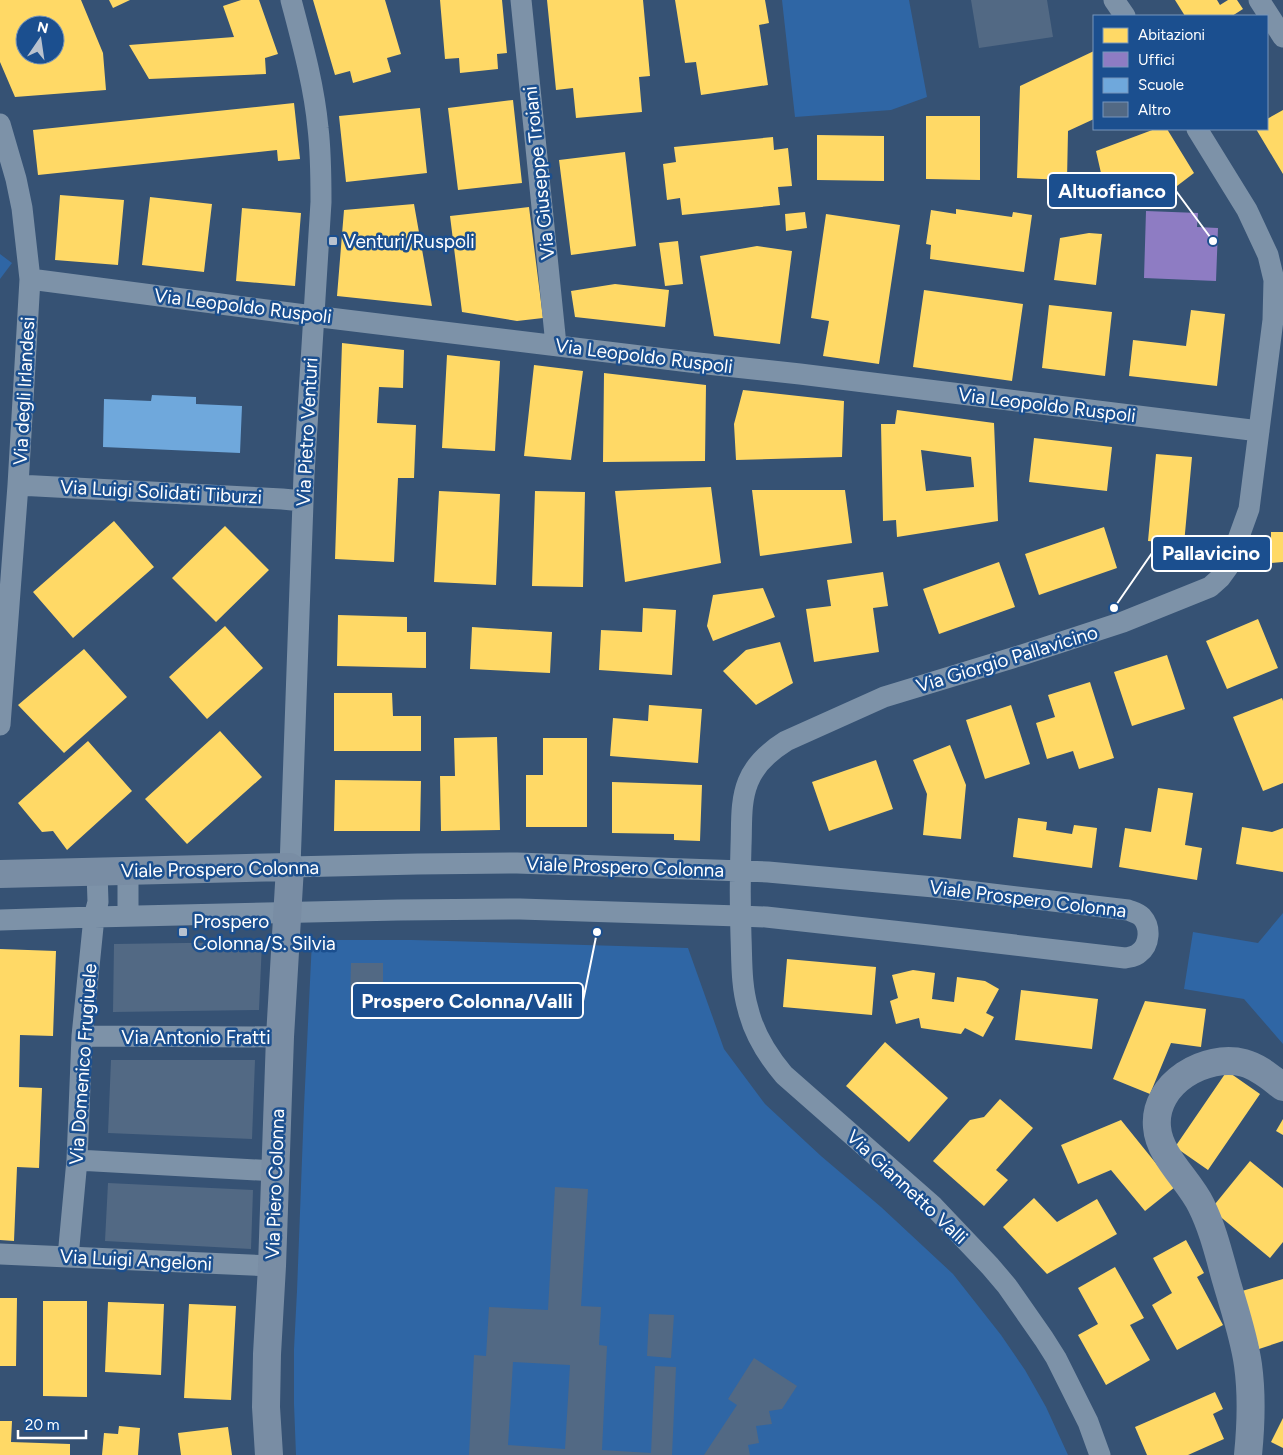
<svg xmlns="http://www.w3.org/2000/svg" width="1283" height="1455" font-family="Figtree,sans-serif">
<rect width="100%" height="100%" fill="#365274"/>
<!-- green -->
<path fill="#2f66a5" d="M782 0H909L927 97 891 110 795 117Z
M0 254 12 263 0 279Z
M1283 913V1044L1244 999 1184 989 1193 932 1258 943Z
M312 940H412L688 948 724 1049 765 1104 821 1156 881 1207 953 1274 1001 1335 1025 1370 1046 1407 1068 1455H296L294 1404V1349L297 1291 304 1107Z"/>
<!-- homes -->
<path fill="#ffd966" fill-rule="evenodd" d="M0 0H81L103 53 106 90 15 97 0 62ZM25 25H55V55H25Z
M109 0H130L113 8Z
M241 0H259L278 54 265 58 266 74 149 79 129 45 234 37 223 6Z
M313 0H385L401 54 387 58 391 72 353 83 350 71 335 75Z
M440 0H502L507 53 497 54 498 69 460 73 459 58 445 59Z
M547 0H643L650 76 639 77 642 112 576 118 573 88 556 90Z
M675 0H765L769 23 759 25 768 85 701 95 696 62 685 63Z
M1175 0H1217L1220 5 1228 0H1237L1243 9 1232 16H1185Z
M1094 51V119L1068 131 1067 180 1017 178 1020 86Z
M513 100 522 183 458 190 448 108Z
M294 103 300 159 278 161 277 150 38 175 33 130Z
M420 108 427 173 346 182 339 116Z
M1283 110V174L1256 129H1267V119Z
M926 116H980V180L926 179Z
M1155 129H1167L1194 173 1177 186 1108 204 1096 151Z
M817 135 884 136V181L817 180Z
M773 137 774 150 788 148 792 186 778 187 780 205 682 215 680 198 667 200 663 164 676 162 674 147Z
M625 152 636 246 571 255 559 160Z
M60 195 124 200 118 265 55 260Z
M150 197 212 204 204 272 142 265Z
M414 204 432 306 337 296 344 210Z
M529 207 543 318 517 321 462 312 450 216Z
M242 208 301 213 295 286 236 281Z
M956 209 1012 217 1013 212 1032 215 1024 272 930 259 931 245 926 244 931 210 956 214Z
M805 212 807 228 786 231 785 214Z
M826 214 900 225 879 364 823 356 829 321 811 318Z
M1089 233 1102 234 1096 285 1054 280 1060 238Z
M678 241 683 284 665 286 659 243Z
M757 246 792 251 780 344 714 336 700 256Z
M615 284 669 290 665 327 575 317 571 291Z
M924 290 1023 304 1012 381 913 367Z
M1049 305 1112 312 1105 376 1042 368Z
M1191 310 1225 314 1217 386 1129 376 1133 340 1186 346Z
M342 343 404 350 403 388 379 387 377 423 416 425 414 478H398L394 562 335 559Z
M447 355 500 361 495 451 442 448Z
M534 365 583 371 571 460 524 456Z
M604 373 706 385 705 461 603 462Z
M743 390 844 401 842 457 736 460 734 424Z
M897 410 994 423 998 521 897 537 896 520 883 521 881 424H895ZM921 450 971 457 974 487 926 491Z
M1034 438 1112 447 1107 491 1029 482Z
M1156 454 1192 457 1184 544 1148 541Z
M711 487 721 563 625 582 615 491Z
M752 490H845L852 543 760 556Z
M439 491 500 494 496 585 434 582Z
M535 491 585 492 583 587 532 586Z
M114 521 154 567 73 638 33 592Z
M225 526 269 570 216 622 172 578Z
M1104 527 1117 568 1039 595 1025 554Z
M1271 532H1283V562L1271 563Z
M999 562 1015 607 939 634 923 589Z
M883 572 888 606 873 608 879 652 814 662 806 609 831 606 827 580Z
M763 588 775 617 713 641 707 626 713 595Z
M643 608 676 610 672 675 599 670 601 630 642 632Z
M338 615 407 617V632H426V668L337 666Z
M1258 619 1278 668 1227 689 1206 641Z
M225 626 263 668 207 719 169 677Z
M472 627 552 632 550 673 470 669Z
M780 642 793 683 756 705 723 671 746 650Z
M84 649 127 697 64 753 18 705Z
M1167 655 1185 709 1132 726 1114 672Z
M1090 682 1114 758 1079 769 1073 751 1047 759 1036 723 1055 717 1048 695Z
M334 693H392L393 716H421V751H334Z
M1282 698 1283 701V783L1263 791 1233 717Z
M649 705 702 709 698 763 610 756 613 718 648 721Z
M1011 705 1030 764 985 779 966 720Z
M220 731 262 777 187 844 145 799Z
M497 737 500 830 441 831 440 776H455L454 738Z
M543 738H587V827H526V775H543Z
M88 741 132 791 67 850 53 831 42 832 18 803Z
M950 745 966 785 961 839 923 835 927 794 913 760Z
M876 760 893 809 829 831 812 782Z
M335 780 421 781 420 831H334Z
M612 782 702 785 700 841 674 840V834L612 833Z
M1158 788 1193 793 1185 845 1202 848 1197 880 1119 867 1125 828 1151 832Z
M1018 818 1047 822 1046 830 1072 834 1074 825 1097 828 1092 868 1013 857Z
M1242 827 1272 832 1283 828V872L1236 864Z
M0 949 56 951 53 1036 20 1035 19 1087 42 1088 39 1168 17 1167 14 1241 0 1240Z
M787 959 876 967 872 1015 783 1007Z
M913 970 935 973 932 999 954 1002 957 977 985 981 999 989 986 1013 994 1017 983 1037 965 1028 961 1034 921 1028 919 1018 896 1024 890 1001 898 998 892 975Z
M1021 990 1098 999 1092 1049 1015 1040Z
M1145 1001 1206 1009 1201 1047 1171 1043 1150 1094 1113 1079Z
M885 1042 948 1098 909 1142 846 1086Z
M1227 1071 1260 1094 1208 1170 1175 1147Z
M1000 1099 1033 1128 996 1170 1008 1180 984 1206 933 1161 970 1120 984 1117Z
M1283 1119V1135L1276 1131Z
M1121 1120 1175 1187 1145 1211 1111 1170 1078 1184 1061 1145Z
M1250 1161 1283 1188V1242L1270 1258 1211 1209Z
M1034 1198 1057 1222 1097 1199 1117 1234 1047 1274 1003 1227Z
M1186 1240 1204 1273 1197 1277 1223 1325 1177 1350 1152 1305 1172 1293 1153 1258Z
M1115 1267 1144 1318 1130 1325 1150 1360 1106 1385 1078 1335 1098 1324 1078 1288Z
M1283 1279V1341L1259 1349 1242 1291Z
M0 1298H17L16 1366H0Z
M43 1301H87V1397L43 1396Z
M108 1302 164 1304 161 1375 105 1372Z
M189 1304 236 1306 231 1400 184 1398Z
M1215 1392 1223 1409 1213 1414 1224 1439 1188 1455H1147L1135 1427Z
M1283 1418V1448L1271 1442Z
M0 1421H12L11 1442 70 1444V1455H0Z
M119 1426 140 1428 138 1455H102L104 1433 118 1434Z
M228 1427 232 1455H181L178 1433Z"/>
<!-- offices -->
<path fill="#8e7cc3" d="M1146 211 1198 213 1197 227 1218 228 1216 281 1144 278Z"/>
<!-- schools -->
<path fill="#6fa8dc" d="M152 395 196 397V404L242 406 240 453 103 447 104 399 151 401Z"/>
<!-- building -->
<path fill="#526984" fill-rule="evenodd" d="M971 0H1047L1053 37 979 48Z
M262 942 259 1010 113 1012 114 944Z
M351 963H383V1001L350 1000Z
M111 1060H255L252 1139 108 1133Z
M108 1183 253 1190 251 1249 105 1241Z
M555 1187 588 1189 581 1306 601 1307 599 1345 607 1346 602 1450 651 1453 655 1366 676 1367 672 1455H469L474 1355 486 1356 489 1307 548 1310ZM513 1362 570 1365 565 1449 508 1445Z
M649 1314 674 1315 671 1358 647 1356Z
M754 1358 797 1386 782 1409 769 1411 772 1424 756 1426 759 1443 748 1445 750 1455H704L737 1405 728 1399Z"/>
<g fill="none" stroke-linecap="round" stroke-linejoin="round">
<!-- street -->
<path stroke="#7d92a8" stroke-width="21" d="M521 0 556 345
M1114 0 1125 16
M1259 0 1283 37
M0 124 16 179 22 208 30 279 18 485 0 725
M30 279 313 316 698 363 800 374 1259 431
M18 485 282 499 303 501
M128 871V916
M0 920 94 917 398 910 520 909 739 916 766 917 929 935 1125 958C1130 957 1135 957 1139 953 1150 945 1151 927 1142 917 1138 913 1133 912 1128 910L934 887 768 872 517 863 418 864 290 867 304 474 321 202C321 177 321 153 318 128 314 85 302 42 291 0
M82 1036 280 1037
M77 1160 276 1171
M0 1254 272 1266
M68 1257 77 1160 82 1036 94 917 98 902 97 872
M1100 1455 1088 1422 1056 1358 1044 1339 1007 1286 990 1266 933 1206 784 1075C767 1055 754 1034 748 1009 741 985 742 961 741 937 740 906 740 876 741 846 742 824 740 802 748 782 755 764 770 751 786 741L884 697 1022 655 1123 622 1210 587 1220 578 1228 567 1249 509 1273 320 1274 280 1268 255 1247 210 1197 129"/>
<!-- secondary -->
<path stroke="#798da4" stroke-width="28" d="M0 874 290 867 280 1037 272 1266 267 1354 266 1407 269 1455
M1248 1455C1251 1425 1252 1394 1248 1365 1244 1336 1234 1308 1226 1280 1219 1255 1213 1229 1201 1205 1189 1180 1159 1156 1157 1127 1153 1083 1206 1053 1244 1063 1259 1067 1271 1078 1283 1087"/>
</g>
<!-- markers -->
<g fill="#b9c2ce" stroke="#1b4f8f" stroke-width="2">
<rect x="328" y="236" width="10" height="10" rx="2.5"/>
<rect x="178" y="927" width="10" height="10" rx="2.5"/>
</g>
<g text-anchor="middle" dominant-baseline="central" stroke-width="5" stroke-linejoin="round" paint-order="stroke">
<!-- street labels -->
<g font-size="19" fill="#fff" stroke="#1b4f8f">
<text transform="translate(539 173) rotate(-96)">Via Giuseppe Troiani</text>
<text transform="translate(243 306) rotate(7)">Via Leopoldo Ruspoli</text>
<text transform="translate(644 356) rotate(7)">Via Leopoldo Ruspoli</text>
<text transform="translate(24 391) rotate(-87)">Via degli Irlandesi</text>
<text transform="translate(1047 405) rotate(7)">Via Leopoldo Ruspoli</text>
<text transform="translate(307 432) rotate(-87)">Via Pietro Venturi</text>
<text transform="translate(161 492) rotate(3)">Via Luigi Solidati Tiburzi</text>
<text transform="translate(1007 659) rotate(-17)">Via Giorgio Pallavicino</text>
<text transform="translate(625 867) rotate(2)">Viale Prospero Colonna</text>
<text transform="translate(220 869) rotate(-1)">Viale Prospero Colonna</text>
<text transform="translate(1028 899) rotate(7)">Viale Prospero Colonna</text>
<text x="196" y="1037">Via Antonio Fratti</text>
<text transform="translate(83 1064) rotate(-86)">Via Domenico Frugiuele</text>
<text transform="translate(275 1184) rotate(-88)">Via Piero Colonna</text>
<text transform="translate(907 1187) rotate(43)">Via Giannetto Valli</text>
<text transform="translate(136 1260) rotate(3)">Via Luigi Angeloni</text>
</g>
<!-- poi labels -->
<g font-size="19" fill="#fff" stroke="#1b4f8f" text-anchor="start">
<text x="343" y="241">Venturi/Ruspoli</text>
<text x="193" y="921">Prospero<tspan x="193" dy="22">Colonna/S. Silvia</tspan></text>
</g>
</g>
<!-- callouts -->
<path fill="none" stroke="#fff" stroke-width="2" d="M1213 241L1176 191M1114 608L1152 553M597 932L583 1001"/>
<g fill="#fff" stroke="#1b4f8f" stroke-width="2">
<circle cx="1213" cy="241" r="5"/>
<circle cx="1114" cy="608" r="5"/>
<circle cx="597" cy="932" r="5"/>
</g>
<g fill="#1b4f8f" stroke="#fff" stroke-width="2">
<rect x="1048" y="173" width="128" height="35" rx="5"/>
<rect x="1152" y="536" width="119" height="35" rx="5"/>
<rect x="352" y="983" width="231" height="35" rx="5"/>
</g>
<g font-size="20" text-anchor="middle" font-weight="bold" fill="#fff">
<text x="1112" y="198">Altuofianco</text>
<text x="1211" y="560">Pallavicino</text>
<text x="467" y="1008">Prospero Colonna/Valli</text>
</g>
<!-- legend -->
<rect x="1093" y="15" width="175" height="115" fill="#1b4f8f" stroke="#7695bc"/>
<rect x="1103" y="28" width="25" height="15" fill="#ffd966" stroke="#7695bc"/>
<text x="1138" y="40" font-size="15" fill="#ffffff">Abitazioni</text>
<rect x="1103" y="52" width="25" height="15" fill="#8e7cc3" stroke="#7695bc"/>
<text x="1138" y="65" font-size="15" fill="#ffffff">Uffici</text>
<rect x="1103" y="78" width="25" height="15" fill="#6fa8dc" stroke="#7695bc"/>
<text x="1138" y="90" font-size="15" fill="#ffffff">Scuole</text>
<rect x="1103" y="102" width="25" height="15" fill="#526984" stroke="#7695bc"/>
<text x="1138" y="115" font-size="15" fill="#ffffff">Altro</text>
<!-- north arrow -->
<g transform="translate(40 40) rotate(13)"><circle r="24" fill="#1b4f8f" stroke="#7695bc"/>
<path d="M0-4L9 19L0 12L-9 19Z" fill="#b9c2ce"/>
<text y="-8" font-size="14" font-weight="bold" text-anchor="middle" fill="#ffffff">N</text>
</g>
<!-- scale -->
<path d="M18 1430v8h68v-8" fill="none" stroke="#ffffff" stroke-width="2.5"/>
<text x="25" y="1430" font-size="15" fill="#ffffff" stroke="#1b4f8f" stroke-width="4" paint-order="stroke">20 m</text>
</svg>
